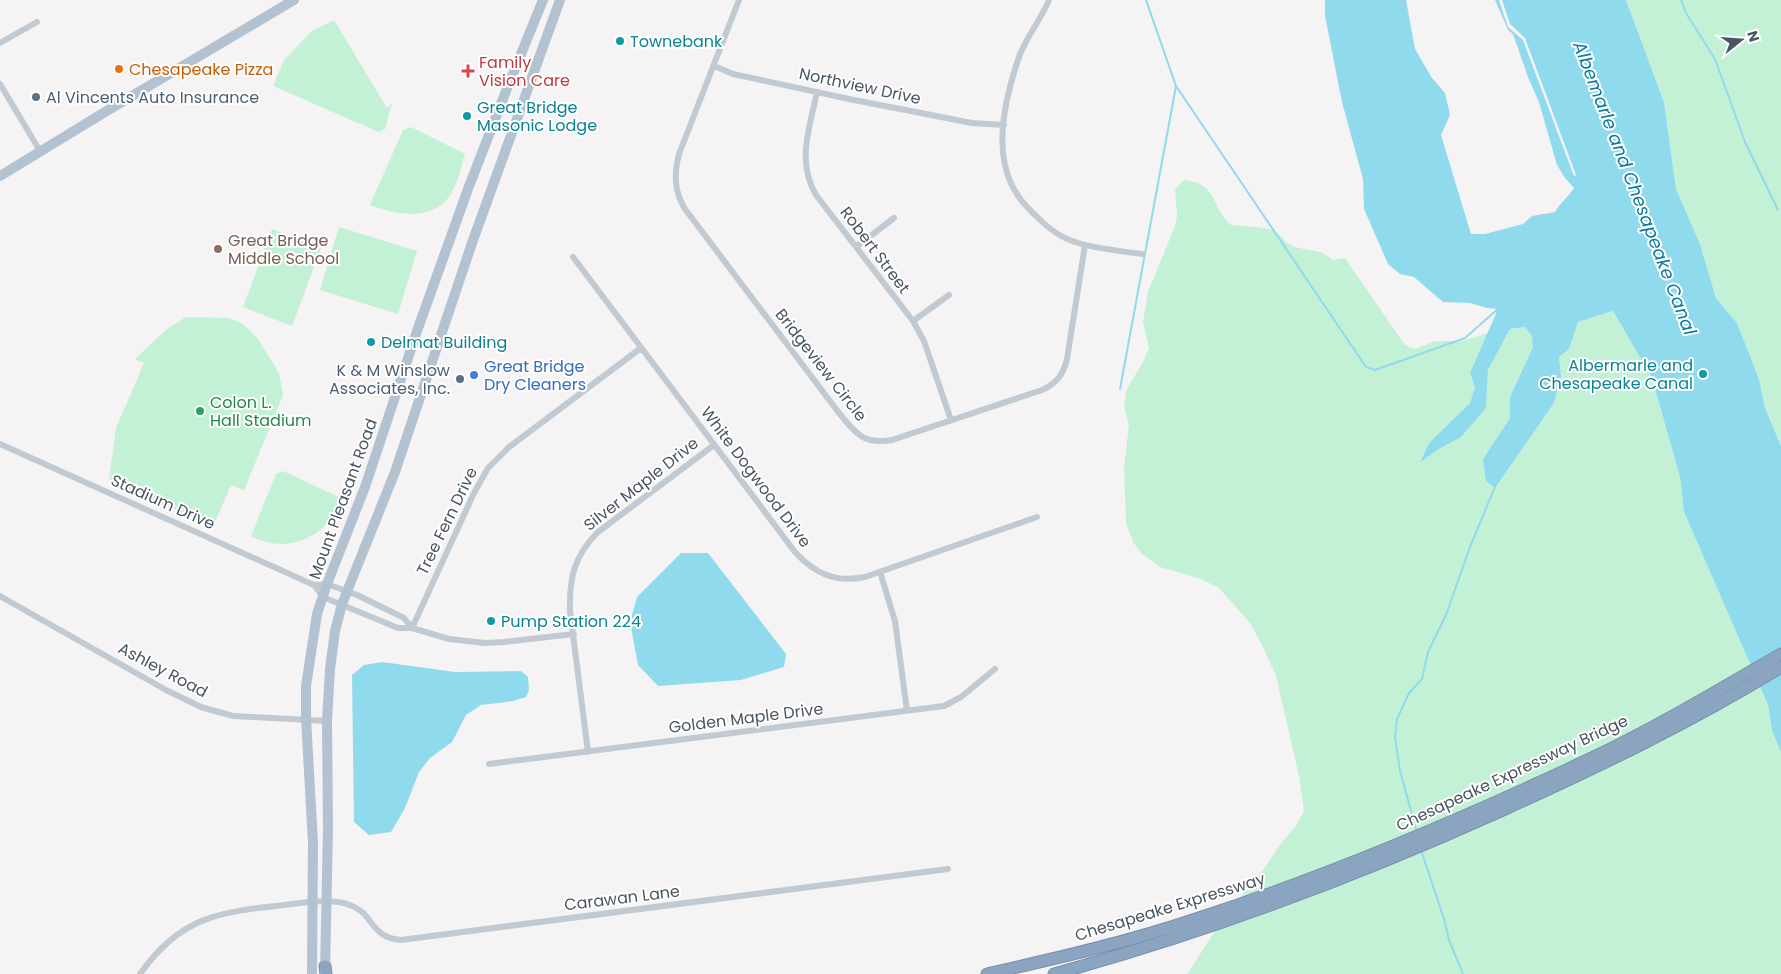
<svg xmlns="http://www.w3.org/2000/svg" width="1781" height="974" font-family="Poppins,sans-serif">
<rect width="100%" height="100%" fill="#f5f3f3"/>
<!-- green -->
<path fill="#c3f1d5" d="M1626 0H1781V446L1765 408 1759 379 1737 323 1716 298 1700 244 1676 189 1664 102Z
M334 20 387 108 392 103 385 129 379 132 273 86 284 60 312 31Z
M411 127 465 154C461 167 458 182 451 194 433 222 396 215 370 205L403 130Z
M1184 180C1218 183 1211 208 1231 225 1240 226 1268 227 1274 231 1280 234 1284 241 1289 244 1305 253 1317 246 1333 260L1345 258 1405 345 1415 349 1435 341H1462L1488 333 1470 373 1475 387 1470 403 1429 443 1420 461 1439 449 1486 408 1488 370 1510 329 1525 327 1533 336V347L1510 397V418L1483 459 1495 488 1554 403 1561 376 1559 357 1569 349 1578 322 1613 311 1652 378 1680 477 1684 512 1768 705 1772 731 1781 752V974H1187L1225 916 1263 870 1283 841 1296 826 1304 811 1299 776 1276 676 1263 647 1250 623 1219 588 1201 579 1160 567 1141 553 1133 542 1126 523 1124 468 1129 425 1124 405 1126 391 1144 360 1149 348 1143 322 1148 292 1175 226 1177 216 1175 190Z
M339 227 417 251 398 314 320 290Z
M272 229 321 248 292 326 243 307Z
M186 317 229 318 243 324 258 339 279 373 283 395 244 490 231 485 213 527 109 479 116 428 144 363 135 359 167 329Z
M283 471 343 499C327 536 289 556 251 536L276 474Z"/>
<!-- water -->
<path fill="#90daee" d="M1325 0H1406L1415 49 1432 78 1445 93 1450 115 1441 135 1471 234H1485L1523 224 1532 216 1555 212C1561 202 1568 197 1574 188L1565 178 1557 165 1539 102 1528 77 1513 34 1508 30 1495 0H1626L1664 102 1676 189 1700 244 1716 298 1737 323 1759 379 1765 408 1781 446V752L1772 731 1768 705 1684 512 1680 477 1652 378 1613 311 1578 322 1569 349 1559 357 1561 376 1554 403 1495 488 1486 481 1483 459 1510 418V397L1533 347 1532 336 1525 327 1510 329 1488 370 1486 408 1461 437 1439 449 1420 462 1429 443 1470 403 1475 387 1470 373 1498 309 1487 308 1470 303 1443 302 1414 277 1400 274 1388 264 1364 209 1363 179 1342 102 1325 16Z
M681 553H708L786 654 784 667 741 680 658 686 638 665 630 622 637 597Z
M382 662 455 672 521 671 528 677 529 690 526 697 513 701 481 705 466 715 452 742 430 758 419 772 405 808 391 832 369 835 354 822 352 675 364 665Z"/>
<!-- pier -->
<path fill="#f5f3f3" d="M1499 0H1502L1510 24 1525 38 1576 175 1574 176 1523 40 1508 27Z"/>
<g fill="none" stroke-linecap="round" stroke-linejoin="round">
<!-- stream -->
<path stroke="#90daee" stroke-width="2" d="M1146 0 1176 86 1366 367 1375 370 1465 338 1499 308
M1681 0 1686 13 1715 59 1745 142 1778 210
M1120 389 1176 86
M1417 833 1400 771 1395 737 1397 719 1409 693 1422 679 1428 652 1446 615 1470 547 1495 487
M1421 850 1444 919 1449 940 1463 974"/>
<defs>
<path id="highway" d="M325 966 326 974
M987 974C1057 958 1128 942 1196 919 1331 875 1463 819 1592 758 1657 727 1719 690 1781 654
M1054 974C1209 932 1359 875 1505 809 1600 766 1693 721 1781 667"/>
</defs>
<!-- highway casing -->
<use href="#highway" stroke="#7690ad" stroke-width="13"/>
<!-- street -->
<path stroke="#c1cad2" stroke-width="6" d="M739 0 679 154C674 174 674 191 685 209L839 413C856 434 864 445 892 440L1042 390C1057 383 1063 375 1067 359L1085 245
M1049 0C1041 20 1026 37 1019 57 1005 98 991 155 1017 194 1022 203 1030 210 1037 217 1047 227 1061 238 1075 242 1096 249 1120 251 1142 254
M0 43 37 22
M714 66 733 74 849 99 972 123 1004 125
M0 84 40 151
M817 92C810 127 796 161 816 195L913 321 924 341 951 420
M856 247 894 218
M573 257 795 552C815 574 836 583 865 577L1037 517
M913 321 949 295
M0 444 314 585 327 584 357 595 404 618 412 628
M880 572 895 621 907 711
M314 585 323 597 398 628H412L449 639 485 643 504 642 574 634
M0 596 166 690 201 707 233 716 327 721
M412 628 474 493 488 468 509 447 641 348
M588 752 570 611C569 578 574 556 598 532L714 445
M489 764 944 706 961 697 995 669
M140 974C181 916 219 912 285 905 306 902 330 898 350 905 374 913 370 938 401 940L948 869"/>
<!-- primary -->
<path stroke="#b3c2d1" stroke-width="10" d="M0 176 105 112 294 0
M325 973 328 828 327 721 330 669 335 631 342 604 395 472 472 243 560 0
M312 974 313 843 306 718V686L317 614 327 584 365 487 417 331 468 189 506 91 543 0"/>
<!-- highway -->
<use href="#highway" stroke="#8ba5c1" stroke-width="11"/>
</g>
<!-- markers -->
<g fill="#0f9aa8" stroke="#fff" stroke-width="2">
<circle cx="620" cy="41" r="5"/>
<circle cx="467" cy="116" r="5"/>
<circle cx="371" cy="342" r="5"/>
<circle cx="1703" cy="374" r="5"/>
<circle cx="491" cy="621" r="5"/>
</g>
<circle fill="#e8710a" stroke="#fff" stroke-width="2" cx="119" cy="69" r="5"/>
<path fill="#e0444e" stroke="#fff" stroke-width="2" d="M465.5 63.5h5v5h5v5h-5v5h-5v-5h-5v-5h5z"/>
<g fill="#5c6f8a" stroke="#fff" stroke-width="2">
<circle cx="36" cy="97" r="5"/>
<circle cx="460" cy="379" r="5"/>
</g>
<circle fill="#8d6e63" stroke="#fff" stroke-width="2" cx="218" cy="249" r="5"/>
<circle fill="#3f7fe0" stroke="#fff" stroke-width="2" cx="474" cy="375" r="5"/>
<circle fill="#2e9e5b" stroke="#fff" stroke-width="2" cx="200" cy="411" r="5"/>
<g text-anchor="middle" dominant-baseline="central" stroke-width="4" stroke-linejoin="round" paint-order="stroke">
<!-- culture labels -->
<g font-size="16" fill="#0d838f" stroke="#fff" text-anchor="start">
<text x="630" y="41">Townebank</text>
<text x="477" y="107">Great Bridge<tspan x="477" dy="18">Masonic Lodge</tspan></text>
<text x="381" y="342">Delmat Building</text>
<text x="1693" y="365" text-anchor="end">Albermarle and<tspan x="1693" dy="18">Chesapeake Canal</tspan></text>
<text x="501" y="621">Pump Station 224</text>
</g>
<!-- health labels -->
<g font-size="16" fill="#be3a42" stroke="#fff" text-anchor="start">
<text x="479" y="62">Family<tspan x="479" dy="18">Vision Care</tspan></text>
</g>
<!-- food labels -->
<g font-size="16" fill="#c56008" stroke="#fff" text-anchor="start">
<text x="129" y="69">Chesapeake Pizza</text>
</g>
<!-- street labels -->
<g font-size="16" fill="#4a5661" stroke="#fff">
<text transform="translate(860 86) rotate(12)">Northview Drive</text>
<text transform="translate(875 250) rotate(53)">Robert Street</text>
<text transform="translate(821 365) rotate(52)">Bridgeview Circle</text>
<text transform="translate(756 477) rotate(53)">White Dogwood Drive</text>
<text transform="translate(641 484) rotate(-38)">Silver Maple Drive</text>
<text transform="translate(343 499) rotate(-70)">Mount Pleasant Road</text>
<text transform="translate(163 502) rotate(24)">Stadium Drive</text>
<text transform="translate(447 521) rotate(-64)">Tree Fern Drive</text>
<text transform="translate(163 670) rotate(28)">Ashley Road</text>
<text transform="translate(746 718) rotate(-7)">Golden Maple Drive</text>
<text transform="translate(1512 773) rotate(-25)">Chesapeake Expressway Bridge</text>
<text transform="translate(622 898) rotate(-7)">Carawan Lane</text>
<text transform="translate(1170 907) rotate(-17)">Chesapeake Expressway</text>
</g>
<!-- service labels -->
<g font-size="16" fill="#4e5e75" stroke="#fff" text-anchor="start">
<text x="46" y="97">Al Vincents Auto Insurance</text>
<text x="450" y="370" text-anchor="end">K &amp; M Winslow<tspan x="450" dy="18">Associates, Inc.</tspan></text>
</g>
<!-- education labels -->
<g font-size="16" fill="#785e54" stroke="#fff" text-anchor="start">
<text x="228" y="240">Great Bridge<tspan x="228" dy="18">Middle School</tspan></text>
</g>
<!-- shop labels -->
<g font-size="16" fill="#366cbe" stroke="#fff" text-anchor="start">
<text x="484" y="366">Great Bridge<tspan x="484" dy="18">Dry Cleaners</tspan></text>
</g>
<!-- leisure labels -->
<g font-size="16" fill="#27864d" stroke="#fff" text-anchor="start">
<text x="210" y="402">Colon L.<tspan x="210" dy="18">Hall Stadium</tspan></text>
</g>
<!-- water labels -->
<g font-size="18" font-style="italic" fill="#0c7c9b" stroke="#fff">
<text transform="translate(1635 188) rotate(69)">Albemarle and Chesapeake Canal</text>
</g>
</g>
<!-- north arrow -->
<g transform="translate(1741 40) rotate(73)" stroke="#ffffff" stroke-width="4" paint-order="stroke">
<path d="M0-4L9 19L0 12L-9 19Z" fill="#4a5661"/>
<text y="-8" font-size="14" font-weight="bold" text-anchor="middle" fill="#4a5661">N</text>
</g>
</svg>
